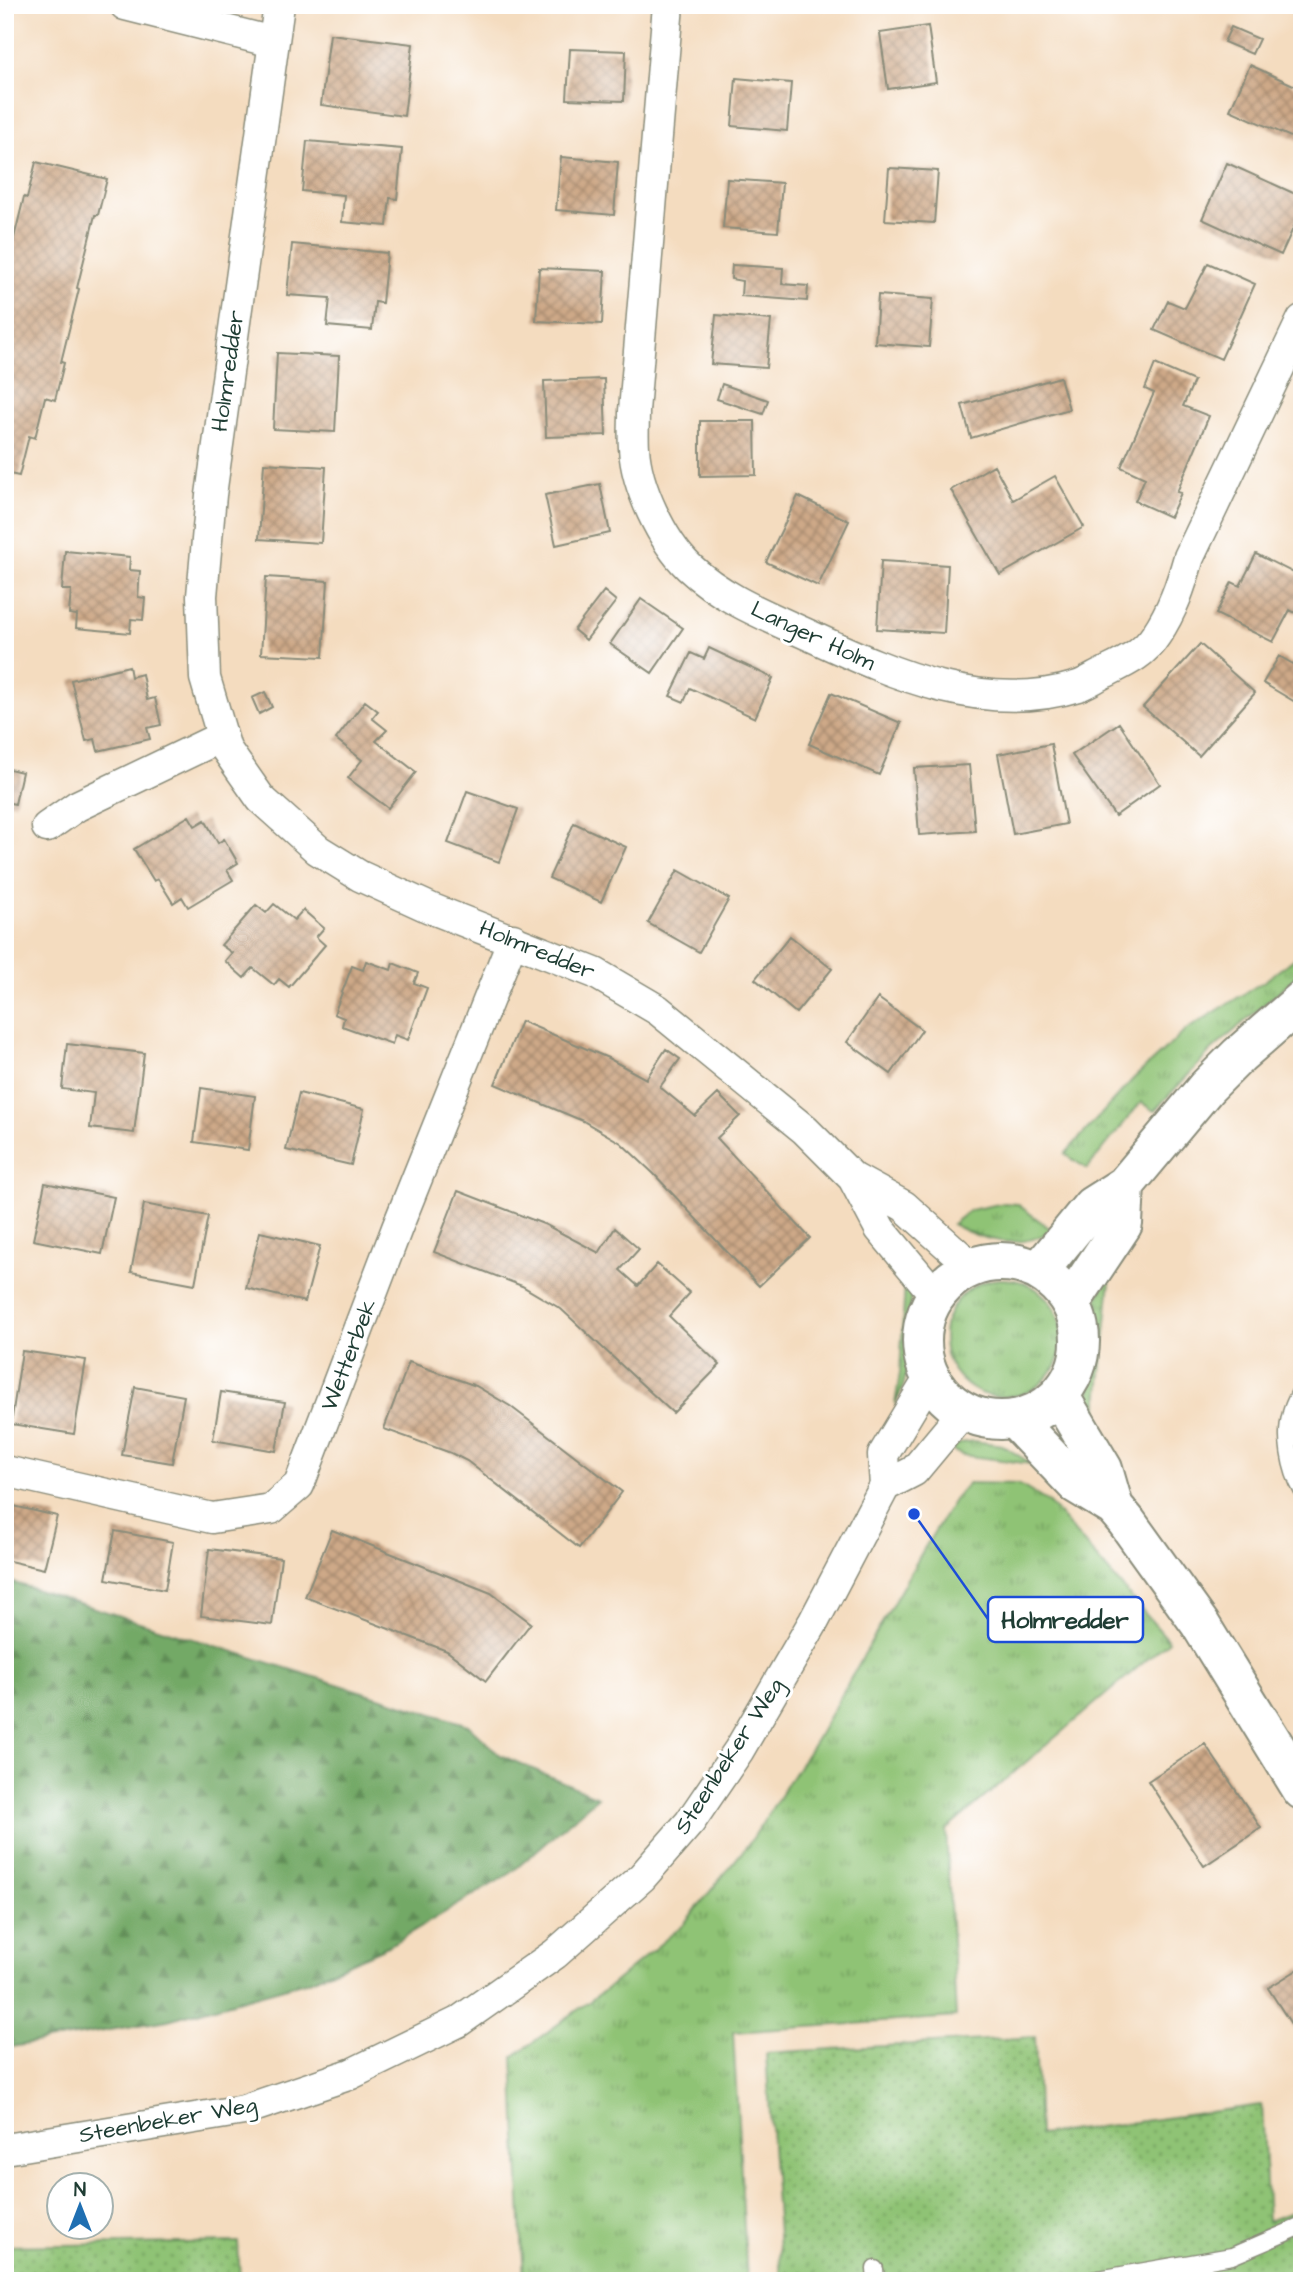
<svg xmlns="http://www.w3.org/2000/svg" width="1307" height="2286" font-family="'Architects Daughter',sans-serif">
<defs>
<pattern id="grass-tufts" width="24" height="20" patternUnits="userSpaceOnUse" patternTransform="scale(1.75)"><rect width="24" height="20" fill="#8fc374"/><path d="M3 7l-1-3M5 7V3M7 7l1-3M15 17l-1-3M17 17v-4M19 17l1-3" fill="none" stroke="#74a060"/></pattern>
<pattern id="forest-firs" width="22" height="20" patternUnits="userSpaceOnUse" patternTransform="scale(1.75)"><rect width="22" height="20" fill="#73a966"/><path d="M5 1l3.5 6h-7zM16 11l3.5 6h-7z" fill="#5e8b55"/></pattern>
<pattern id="garden-dots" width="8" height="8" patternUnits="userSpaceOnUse" patternTransform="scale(1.75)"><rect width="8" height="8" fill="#8fc374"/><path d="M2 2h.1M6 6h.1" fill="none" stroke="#74a060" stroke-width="1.8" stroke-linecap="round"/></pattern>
<pattern id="building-cross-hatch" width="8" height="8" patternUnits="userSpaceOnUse" patternTransform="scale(1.75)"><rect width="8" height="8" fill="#cea988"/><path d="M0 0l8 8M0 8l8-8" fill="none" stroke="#a78b70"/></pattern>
</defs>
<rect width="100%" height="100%" fill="#fff"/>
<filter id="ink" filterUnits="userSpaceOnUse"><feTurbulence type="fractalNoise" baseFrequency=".0143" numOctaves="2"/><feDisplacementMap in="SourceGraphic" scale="14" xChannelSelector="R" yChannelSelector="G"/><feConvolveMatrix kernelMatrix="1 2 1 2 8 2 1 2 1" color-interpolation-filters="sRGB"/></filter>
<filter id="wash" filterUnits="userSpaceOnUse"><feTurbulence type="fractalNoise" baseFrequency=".00686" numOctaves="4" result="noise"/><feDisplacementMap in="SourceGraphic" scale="28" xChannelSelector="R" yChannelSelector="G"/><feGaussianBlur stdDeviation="1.57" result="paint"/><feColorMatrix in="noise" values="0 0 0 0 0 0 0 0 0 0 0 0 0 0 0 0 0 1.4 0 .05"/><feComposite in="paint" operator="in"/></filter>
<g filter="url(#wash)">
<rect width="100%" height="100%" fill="#f4dcbf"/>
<!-- grass -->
<path fill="url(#grass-tufts)" stroke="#578054" stroke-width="2" d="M1302 953V971L1211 1051 1154 1111 1141 1102 1087 1169 1065 1154 1133 1079 1186 1030 1266 980Z
M1004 1203 1017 1204 1052 1230C1021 1251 983 1241 952 1224L970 1210Z
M1108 1275 1110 1281 1097 1413 1092 1421 1089 1398 1100 1344 1097 1306 1098 1297Z
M944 1338a59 59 0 1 1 118 0a59 59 0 1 1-118 0Z
M905 1282 909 1285 911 1295 906 1333V1374L903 1387 895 1405 900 1373Z
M973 1441 1002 1445 1032 1464 962 1455 949 1449 961 1443Z
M968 1483 1018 1484 1048 1502 1169 1641 946 1830 956 2017 733 2032 747 2281H524L513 2057 605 1990 683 1925 751 1841 817 1738 925 1547 956 1497Z"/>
<!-- forest -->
<path fill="url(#forest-firs)" stroke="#49734d" stroke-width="2" d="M5 1580 468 1725 500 1755 598 1797 511 1873 388 1946 309 1981 168 2020 5 2048Z"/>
<!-- garden -->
<path fill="url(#garden-dots)" stroke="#578054" stroke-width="2" d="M1035 2037 1039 2135 1262 2105 1268 2221 1302 2208V2281H781L766 2053Z
M238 2242 240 2281H5V2246Z"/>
<g id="blocks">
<!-- building -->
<path fill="url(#building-cross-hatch)" d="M928 26 936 82 888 89 880 33Z
M1231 27 1259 39 1252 54 1224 42Z
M330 34 413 44 404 116 321 105Z
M570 49 626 51 624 101 567 99Z
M1250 65 1302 89V142L1230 110Z
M736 78 791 83 787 131 732 126Z
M307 141 402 149 397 199 390 198 387 226 342 222 344 195 302 191Z
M561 157 618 162 614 215 556 210Z
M36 162 107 179 98 215H95L77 288 79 289 61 362 64 363 55 400 45 397 35 438 29 436 19 476 5 473V281L8 271H6L24 197 27 198Z
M1227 163 1302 197V209L1281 255 1202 219Z
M889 168 938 171 934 223 885 220Z
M727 179 782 183 778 232 723 228Z
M292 244 387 253 382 303 375 302 372 330 327 326 330 298 287 295Z
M1208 263 1255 284 1221 359 1154 330 1168 301 1185 308Z
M732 265 783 268 782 284 808 286 807 301 741 296 742 281 731 279Z
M539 268 605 271 602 324 536 321Z
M878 295 933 299 929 347 875 343Z
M716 315 771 320 766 368 711 364Z
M277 353 339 356 335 432 273 429Z
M1155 364 1194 381 1183 406 1209 416 1177 492 1181 493 1170 517 1135 501 1145 478 1121 467 1154 393 1145 389Z
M1060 377 1069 409 971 438 962 405Z
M604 379 606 435 546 437 544 381Z
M722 384 768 400 763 414 717 399Z
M700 421H755L756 475 700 476Z
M264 463 326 467 321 543 259 539Z
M994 465 1013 500 1055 476 1084 527 1000 575 951 490Z
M600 484 610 533 556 545 545 495Z
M798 496 849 521 818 586 766 562Z
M65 551 130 557 129 570 140 571 138 597 145 598 143 620 131 619 130 633 76 628 77 615 69 614 71 590H62Z
M1256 554 1302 577V603L1297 614 1290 610 1273 642 1216 614 1232 582 1240 586Z
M881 561 948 565 944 633 877 629Z
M266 577 328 581 323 657 261 654Z
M604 591 616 601 586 640 574 630Z
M641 599 683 628 652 673 610 644Z
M1200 644 1255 693 1199 756 1143 707Z
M709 648 773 678 755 718 690 688 684 702 670 696 691 653 704 659Z
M1279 656 1302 669V706L1263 683Z
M129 666 131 677 142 674 147 700 155 698 161 725 147 728 150 739 98 751 95 739 86 741 71 680Z
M265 692 272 707 259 714 252 698Z
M831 693 901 723 879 775 809 744Z
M365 701 378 711 372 718 387 730 376 741 416 772 388 808 348 778 362 760 336 739Z
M1119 723 1160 784 1115 816 1072 755Z
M1051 744 1066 824 1013 834 998 754Z
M969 765 975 831 919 835 914 768Z
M5 768 22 772 15 804 5 802Z
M467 791 518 809 499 862 448 843Z
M189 816 195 826 205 820 218 843 224 839 238 863 227 870 233 880 188 907 182 897 173 903 158 879 154 881 134 849Z
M574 823 626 847 601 902 549 878Z
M678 870 729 899 699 952 648 923Z
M274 904 294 920 303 910 324 928 316 937 325 945 289 987 279 979 274 985 253 968 244 978 225 961 232 953 221 945 256 905 266 913Z
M790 936 832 969 796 1013 755 979Z
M366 961 391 970 393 963 418 973 414 983 427 988 408 1040 395 1035 392 1044 342 1026 344 1018 334 1014 352 966 363 970Z
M878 998 922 1030 891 1074 847 1042Z
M521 1021 608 1058 646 1079 666 1049 680 1059 660 1087 695 1116 718 1094 740 1116 717 1138 810 1238 759 1286 654 1174 621 1143 583 1121 495 1084Z
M67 1044 144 1053 134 1133 90 1128 94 1093 62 1089Z
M201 1088 255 1096 248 1150 194 1142Z
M299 1093 364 1109 351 1165 286 1150Z
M45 1183 114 1197 102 1254 33 1240Z
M458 1191 546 1225 599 1253 615 1228 639 1249 620 1270 638 1286 657 1264 690 1293 669 1316 720 1365 673 1413 561 1309 522 1286 434 1252Z
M144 1204 208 1216 195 1284 131 1272Z
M260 1232 320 1246 305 1302 246 1288Z
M22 1351 86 1360 74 1434 11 1424Z
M409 1362 476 1386 510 1406 622 1492 579 1548 467 1461 451 1453 384 1429Z
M135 1387 184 1396 172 1463 122 1455Z
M221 1392 285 1402 276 1451 213 1440Z
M5 1504 57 1516 44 1569 5 1560Z
M332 1530 491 1593 531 1623 486 1681 447 1651 305 1597Z
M115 1531 173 1542 165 1590 106 1579Z
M209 1549 281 1558 272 1625 201 1616Z
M1205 1744 1261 1828 1204 1866 1148 1781Z
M1302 1967V2041L1268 1988Z"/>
</g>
</g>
<g filter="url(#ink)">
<use href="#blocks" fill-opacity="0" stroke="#8a8c7a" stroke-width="2"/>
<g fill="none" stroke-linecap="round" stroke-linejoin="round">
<defs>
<path id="lane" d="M1302 1388C1298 1396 1293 1405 1291 1413 1284 1436 1290 1470 1302 1490
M875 2269 876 2281
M1087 2281 1232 2256 1302 2226"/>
<path id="street" d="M125 5 273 42
M279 5 211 495 202 596 205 678 226 749 261 799 318 850 360 876 430 908 595 973 658 1010 805 1130 853 1178 880 1229 936 1296
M668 5 634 411C634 424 633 436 634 448 636 486 662 541 689 567 724 600 770 617 813 637 895 675 986 715 1078 686 1087 683 1097 676 1106 672 1126 662 1144 654 1156 635 1173 610 1181 585 1189 557L1302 320
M47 827 77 806 221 737
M853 1178 904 1206 972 1267
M5 1471 212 1518 271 1509 299 1485 397 1228 513 939
M885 1486 883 1455 930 1377
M5 2149 244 2110 351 2074 458 2022 555 1954 642 1877 690 1822 739 1750 814 1621 885 1486 914 1471 964 1411"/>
<path id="secondary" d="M922 1341a79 79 0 1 1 158 0a79 79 0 1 1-158 0Z
M1039 1271 1092 1206 1125 1185 1206 1088 1239 1055 1302 1000
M1071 1302 1123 1224 1125 1185
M1059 1395 1103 1469 1114 1507
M1014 1419 1076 1484 1114 1507 1126 1521 1200 1624 1302 1790"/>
</defs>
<!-- lane casing -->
<use href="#lane" stroke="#8a8c7a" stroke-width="19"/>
<!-- street casing -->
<use href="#street" stroke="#8a8c7a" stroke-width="33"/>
<!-- secondary casing -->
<use href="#secondary" stroke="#8a8c7a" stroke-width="42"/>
<!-- lane -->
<use href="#lane" stroke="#fff" stroke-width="16"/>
<!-- street -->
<use href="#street" stroke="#fff" stroke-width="30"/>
<!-- secondary -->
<use href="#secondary" stroke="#fff" stroke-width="38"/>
</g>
</g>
<g text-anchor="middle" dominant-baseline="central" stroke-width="6" stroke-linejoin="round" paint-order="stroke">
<!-- street labels -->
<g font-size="23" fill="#1f3d34" stroke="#fff">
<text transform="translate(228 371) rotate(-82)">Holmredder</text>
<text transform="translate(813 636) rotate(25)">Langer Holm</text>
<text transform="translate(537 950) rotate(22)">Holmredder</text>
<text transform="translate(349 1355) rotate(-69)">Wetterbek</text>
<text transform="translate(729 1756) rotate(-57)">Steenbeker Weg</text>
<text transform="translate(168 2120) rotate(-10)">Steenbeker Weg</text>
</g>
</g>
<!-- callouts -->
<path fill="none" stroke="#1d4ed8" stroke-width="2.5" d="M914 1514L988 1619"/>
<circle fill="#1d4ed8" stroke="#fff" stroke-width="2.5" cx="914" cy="1514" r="7"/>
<rect fill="#fff" stroke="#1d4ed8" stroke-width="2.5" x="988" y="1597" width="155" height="45" rx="7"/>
<g font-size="24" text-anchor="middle" font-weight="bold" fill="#1f3d34">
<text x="1065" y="1628">Holmredder</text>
</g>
<!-- margin -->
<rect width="1307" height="2286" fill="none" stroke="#fff" stroke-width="28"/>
<!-- north arrow -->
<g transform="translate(80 2206)"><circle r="33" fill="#ffffff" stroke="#a5b1ae" stroke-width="2"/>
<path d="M0-5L12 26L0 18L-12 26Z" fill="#1f6fb2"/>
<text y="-10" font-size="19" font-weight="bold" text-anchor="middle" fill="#1f3d34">N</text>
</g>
</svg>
